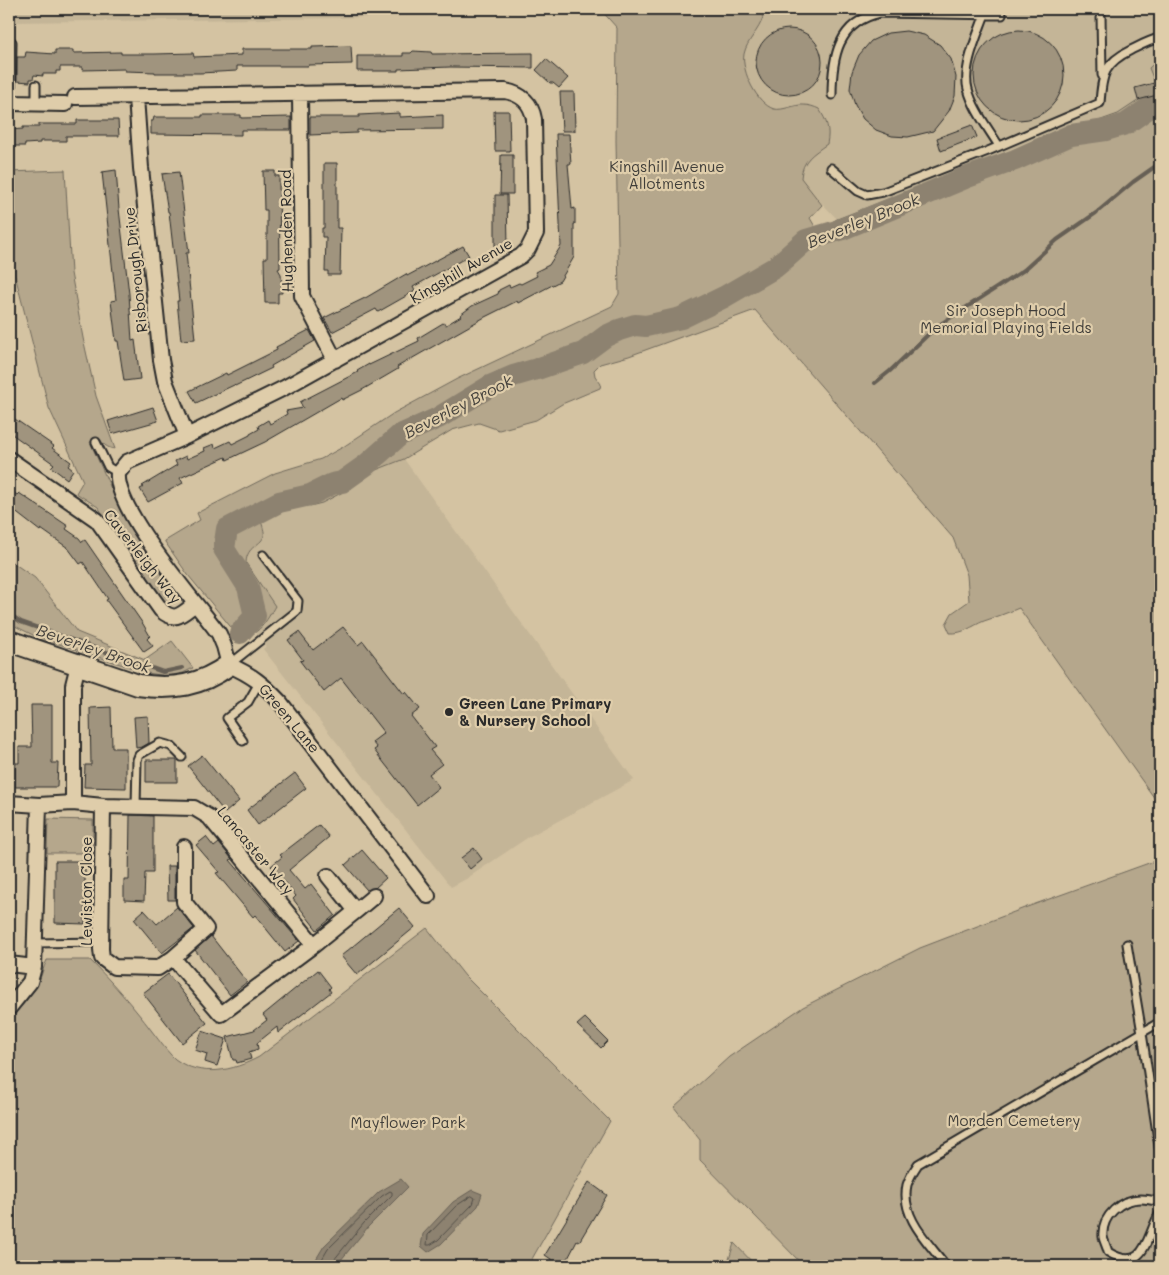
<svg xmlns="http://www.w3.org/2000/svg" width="1169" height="1275" font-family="Mali,sans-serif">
<rect width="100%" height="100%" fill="#d4c3a2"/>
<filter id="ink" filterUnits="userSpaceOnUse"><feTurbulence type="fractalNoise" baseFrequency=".02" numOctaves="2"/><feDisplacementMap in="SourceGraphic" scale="10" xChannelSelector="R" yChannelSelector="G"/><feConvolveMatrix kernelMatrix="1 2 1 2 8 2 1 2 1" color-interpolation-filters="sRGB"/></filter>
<g filter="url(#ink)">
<!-- built -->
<path fill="#c4b597" d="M9 9H1160V96L1118 114 991 159 837 219 795 175 706 9H600L342 18 9 22Z
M404 459 634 780 530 836 466 879 451 887 263 649 266 646 253 629 274 607 246 565 244 555 261 518 299 500Z"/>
<!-- green -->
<path fill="#b5a78c" stroke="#70695c" d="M698 9H754L760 12 763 17C759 31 747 40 744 54 741 71 757 104 774 109 783 111 795 104 804 105 809 105 815 107 819 109 827 121 830 129 827 144 813 154 802 160 801 178L822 205 810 218 817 230 837 219 991 159 1118 114 1157 88 1149 68 1160 58V806L1019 608C1007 613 996 617 984 621 972 626 963 634 950 633L946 624 952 613 969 601 967 575 953 538 755 310 629 356 600 364 594 370 595 376 601 384 600 388 562 404 536 420 499 430 479 423 452 430 404 459 343 483 345 489 343 492 322 503 310 506 300 499 263 517 261 520C262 525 265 532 264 536 260 547 247 545 246 563L275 606C267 620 258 638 239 637L188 575 165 542V541L200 520 197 513 275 473 321 459 343 447 394 413 457 379 612 306 619 294 616 141 617 28 601 10H693Z
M65 170 71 273 83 338 96 396 115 449C107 448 104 445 100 439L90 442 114 495 149 551 179 593 180 599C175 604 169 606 163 601L98 507 76 493 83 481 49 408 15 275 9 172Z
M9 560 35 578 77 632 145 660 172 641 193 668 183 673 167 676 147 673 35 636 9 623Z
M48 819 93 820V853H47Z
M1160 859V1266H804L700 1160V1140L674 1107 729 1057 803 1007 920 948 1027 907Z
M427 928 465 976 610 1121 528 1266H9V1020C19 1009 31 997 38 983 42 975 43 968 47 960H90C108 978 125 997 141 1017 150 1028 166 1051 175 1059 201 1078 233 1071 259 1057Z
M734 1243 756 1266H727Z"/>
<!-- water -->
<path fill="#8d8270" stroke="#665f54" d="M401 1179 408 1187 368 1227 336 1266H312L324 1246 379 1192Z
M472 1190 482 1194 478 1206 441 1244 428 1252 421 1246 423 1234 453 1202Z"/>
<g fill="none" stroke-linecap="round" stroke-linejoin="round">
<!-- shore -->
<path stroke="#524e47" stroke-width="1" d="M472 1196 475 1198 473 1204 438 1240 430 1245H427L428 1235 456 1206Z
M318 1266 328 1249 382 1196 390 1191 392 1192V1195L364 1223 333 1261 332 1266"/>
<!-- stream -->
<path stroke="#665f54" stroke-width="4" d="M875 383 890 371 936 327 1024 270 1057 240 1096 213 1133 182 1160 163
M9 614 21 622 163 672 182 668"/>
<!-- river -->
<path stroke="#8d8270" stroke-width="22" d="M240 633 255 616 248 587 224 549 227 529 279 502 310 495 332 484 342 482 366 465 400 435 438 418 492 385 513 376 537 369 583 353 606 336 619 330 635 325 646 326 681 318 724 297 774 268 786 258 806 240 840 230 965 178 1015 160 1071 135 1106 130 1126 124 1160 100"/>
</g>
<!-- building -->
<path fill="#a0947e" stroke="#2b2b2b" d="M756 62a33 33 0 1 1 66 0a33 33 0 1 1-66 0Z
M974 75a45 45 0 1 1 90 0a45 45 0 1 1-90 0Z
M906 31 924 35 940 45 951 59 956 77 955 96 949 111 933 131 908 137 892 136 876 130 863 119 855 105 850 89 852 72 859 55 871 41 888 33Z
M351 46 352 64 308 65V66H237V71L200 73H155V72L125 71V69L82 70V67H60V71H56V74H42L43 76 34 75 33 79H30V82L17 81V57H25L26 52 55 54V50H73V53L121 52V54H155L193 53 194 57 242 55V49H312V47Z
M413 51 431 52 432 54 533 53V68L450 67 398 69V71H357V56H403V53H411Z
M546 59 568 78 559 88 553 83H550L536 70Z
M1154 83 1157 95 1138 100 1135 88Z
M560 92H574L575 131H562Z
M494 111H509L510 151H495Z
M400 113V117L443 115V129L357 130V133L310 135V117H359V115Z
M202 115H241V118L291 117V130H241V135L151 134V121H153L154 117H202Z
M77 120H118L119 136H66V141H40V143L25 144V146H9V130L23 129V127H39V124H77Z
M972 125 977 137 941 151 937 138Z
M556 134H569L571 164H568L572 209 575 208V224H574V257L560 281 518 303 517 301 485 317 397 367 398 369 362 390 342 400 341 398 265 442 227 460 226 457 180 478 183 483 148 502 140 489 144 487 142 486 177 465 175 461 186 456 187 459 205 451 204 448 214 444 215 448 230 441 232 444 250 435V434L259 429 258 426 268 420 270 424 287 414 286 411 303 408 300 402 358 372 357 371 369 364V365L419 341 418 338 443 323 446 325 461 316 460 315 472 306 498 294 499 290 509 285 510 287 519 283 521 284 537 276 535 272 549 265 561 246Z
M501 155H513V194H500Z
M324 163H337V228H341L340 275H328V271H325L326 237H322V228H324Z
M116 170 119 209 129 294 132 341 135 340 140 379 124 381 118 341H116L111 301 116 300 102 172Z
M263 171H275V176H279L280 268 278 269 281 274 282 293H278V303H265L264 258H267V210H264Z
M179 172 189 253H186L195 339 181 340 177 301H179L169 212H168L162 174Z
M495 195H507L508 246H495Z
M463 246 469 256 413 287 415 291 378 312 376 309 332 332 324 318 367 297 406 274 407 276Z
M309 330 315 341 271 366 272 368 235 386 234 385 196 403 189 391 226 373 227 375 277 350 276 347Z
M153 407 158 421 112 434 108 421Z
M9 415 54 446 52 448 71 462 68 466 73 470 67 479 51 467 54 464 9 432Z
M9 489 17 495 19 493 68 526 66 529 79 538 82 542 85 540 143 624 150 636 147 639 153 646 144 652 106 600 108 599 83 562 80 564 68 548 41 529 40 531 9 507Z
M343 627 358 645 363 641 404 694 406 692 420 709 411 716 435 747 430 750 442 764 429 774 439 787 417 805 374 750 377 748 372 742 384 733 341 678 324 692 300 661 303 660 288 640 299 632 313 650Z
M31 705H52V763H58L57 787H15V763H19V747H32Z
M111 707 112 748H126V788L84 787 85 765H91L90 708Z
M148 716 149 743 142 747 136 748 134 717Z
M202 755 239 801 225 813 188 766Z
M146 760H177V782H146Z
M295 773 306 788 258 825 247 810Z
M130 815 153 816V873H145L144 901 124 900V880H129Z
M319 825 329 837 289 870 305 889 311 884 335 915 317 930 293 899 296 896 271 866 282 857 280 855Z
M206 837 214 847 219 843 232 859 230 860 299 941 285 952 255 915 253 917 216 873 219 872 196 845Z
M474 848 482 859 470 869 461 858Z
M362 850 386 878 375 888 367 890 345 865Z
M55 861H85V924L55 923Z
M167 866H175V900H168Z
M177 907 194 928 162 953 134 919 144 910 157 924Z
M399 908 415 927 357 975 341 956Z
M211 936 247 982 230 995 195 950Z
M318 970 331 987 329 989 331 992 278 1033 277 1027 257 1043 258 1049 249 1052 251 1059 237 1063 236 1060H233L227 1037 254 1030 267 1020 263 1015Z
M168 974 207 1023 182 1043 143 993Z
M585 1018 608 1041 601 1048 577 1025Z
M202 1031 226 1039 217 1066 205 1062 207 1054 195 1050Z
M589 1182 607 1195 579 1242 577 1241 564 1266H561L545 1255Z"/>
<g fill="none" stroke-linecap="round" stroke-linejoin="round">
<defs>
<path id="lane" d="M985 14C978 34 962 68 968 89 973 109 988 128 999 146
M1101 15 1102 75
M832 95C832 57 838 22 880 13L1002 15
M11 103 12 42
M36 104V85
M831 168 858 191 867 195 883 192 988 151 1100 103C1102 75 1104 63 1131 50 1141 45 1150 40 1160 38
M96 442 108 467 118 473
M229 665 297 611 298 601 263 555
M243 741 227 718 248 702 260 681
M136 807 137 760 139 755 160 743 171 746 182 757
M35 943 102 942
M1127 944 1142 1033 1160 1153
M1160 1201C1154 1201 1147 1199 1141 1199 1121 1199 1101 1216 1103 1237 1104 1242 1107 1247 1108 1252 1146 1275 1146 1235 1160 1213
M946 1266C929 1243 900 1217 907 1185 909 1178 914 1170 918 1164L1160 1022"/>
<path id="street" d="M300 93 302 296 335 360
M75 97 505 91C521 94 531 102 534 119L536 233 528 249 521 256 284 388 187 436 127 462 118 473C114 510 196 602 219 634L224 646 229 665C252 675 263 684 280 702L428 896
M136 97 141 168 161 360 165 381 187 436
M9 103 65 104
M9 459 97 520 161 610C175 623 182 614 195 604
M9 803 39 805
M73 803 103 806 101 949 102 958 114 967 158 968 173 958 206 929 184 902V847
M103 806 194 808 209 817 314 945 356 911 328 876
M356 911 374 896
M173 958 221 1014 314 945
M9 964 34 967
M9 1008 30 982 34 967 39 805 73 803V685L78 665"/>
<path id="secondary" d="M9 641 138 685C173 690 200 686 229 665"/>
</defs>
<!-- lane casing -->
<use href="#lane" stroke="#2b2b2b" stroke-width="11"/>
<!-- street casing -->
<use href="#street" stroke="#2b2b2b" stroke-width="18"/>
<!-- secondary casing -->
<use href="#secondary" stroke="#2b2b2b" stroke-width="24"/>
<!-- lane -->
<use href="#lane" stroke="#dfcdaa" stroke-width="7"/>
<!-- street -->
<use href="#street" stroke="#dfcdaa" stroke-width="14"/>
<!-- secondary -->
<use href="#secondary" stroke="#dfcdaa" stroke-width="20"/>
</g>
</g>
<!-- markers -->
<circle fill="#2b2b2b" stroke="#dfcdaa" stroke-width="2" cx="449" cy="712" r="5"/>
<g text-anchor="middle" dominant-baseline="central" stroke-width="4.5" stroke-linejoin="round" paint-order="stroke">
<!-- park labels -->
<g font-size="15" fill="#403e3a" stroke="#dfcdaa">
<text x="667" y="166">Kingshill Avenue<tspan x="667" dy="17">Allotments</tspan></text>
<text x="1006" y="310">Sir Joseph Hood<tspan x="1006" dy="17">Memorial Playing Fields</tspan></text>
<text x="1014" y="1120">Morden Cemetery</text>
<text x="408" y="1122">Mayflower Park</text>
</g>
<!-- street labels -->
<g font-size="15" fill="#2b2b2b" stroke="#dfcdaa">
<text transform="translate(286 231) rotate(-91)">Hughenden Road</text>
<text transform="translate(135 270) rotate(-96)">Risborough Drive</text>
<text transform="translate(461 270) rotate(-30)">Kingshill Avenue</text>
<text transform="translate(143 556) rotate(52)">Caverleigh Way</text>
<text transform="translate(290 718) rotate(50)">Green Lane</text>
<text transform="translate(256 850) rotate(50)">Lancaster Way</text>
<text transform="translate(86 891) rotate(-90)">Lewiston Close</text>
</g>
<!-- poi labels -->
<g font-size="15" font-weight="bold" fill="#2b2b2b" stroke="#dfcdaa" text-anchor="start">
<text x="459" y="703">Green Lane Primary<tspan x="459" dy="17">&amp; Nursery School</tspan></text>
</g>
<!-- water labels -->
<g font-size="16" font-style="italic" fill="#44413c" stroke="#dfcdaa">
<text transform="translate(863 220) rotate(-22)">Beverley Brook</text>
<text transform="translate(458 406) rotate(-27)">Beverley Brook</text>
<text transform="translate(94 648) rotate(19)">Beverley Brook</text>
</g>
</g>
<!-- margin -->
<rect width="1169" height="1275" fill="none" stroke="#dfcdaa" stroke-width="30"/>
<rect x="15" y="15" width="1139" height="1245" fill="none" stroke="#2b2b2b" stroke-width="2" filter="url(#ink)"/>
</svg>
